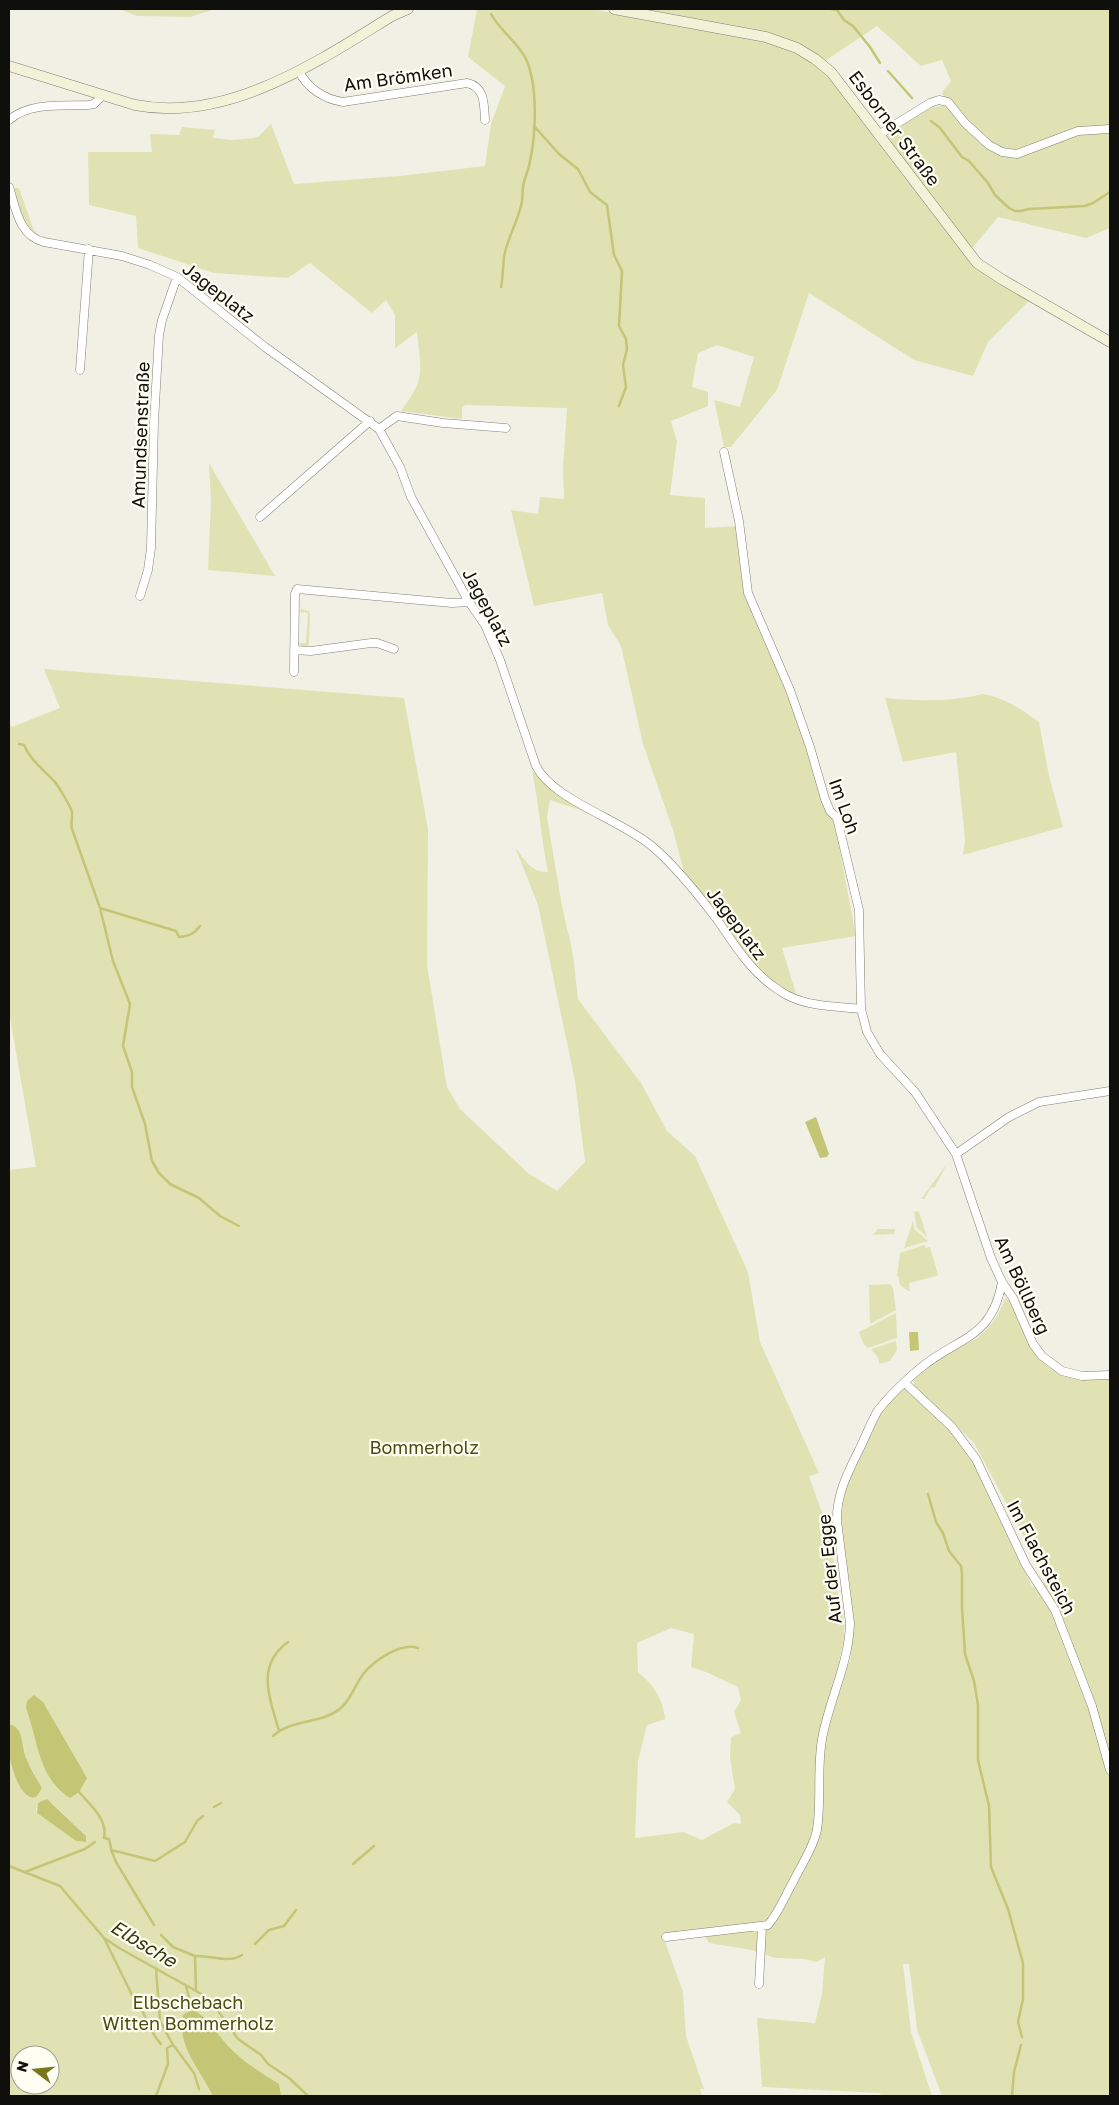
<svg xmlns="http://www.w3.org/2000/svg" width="1119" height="2105" font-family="'Golos Text',sans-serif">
<rect width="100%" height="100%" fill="#f0f1e4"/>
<!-- green -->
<path fill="#e1e2b3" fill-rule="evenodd" d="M119 9H215L190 17 137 16Z
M477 9H592L723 33 776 44 795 53 818 66 837 84 867 128 966 257 1030 300 988 342 973 376 914 360 809 293 777 390 731 447H724L714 400 740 407 754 357 717 345 698 353 692 387 708 392V406L671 421 677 441 670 495 705 498V528L738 526 740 562 789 692 820 795 835 825 856 936 782 948 797 997 764 976 735 942 684 872 673 830 643 744 621 646 608 625 602 593 534 606 511 510 538 514 540 497 564 499 563 469 567 408 466 405 462 407V419L401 411C426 378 421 372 417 332L395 348V315L386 300 372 313 310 263 288 278 214 273 138 248 136 216 89 205 88 152H152L150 134 179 135 182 127 215 130 213 138 232 140 253 138 259 136 271 124 294 184 399 176 485 166 491 124 505 86 468 57Z
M632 9H1110V228L1086 238 998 217 970 251 883 134 922 109 947 105 942 92 951 81 942 60 921 66 877 26 825 61 790 40 745 29Z
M14 188H19L33 228 38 235 53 239 52 240C25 234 20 213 14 188Z
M209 463 275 576 208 570 211 501Z
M301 609 309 611 310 614 309 644 306 648 301 647 299 643H306L308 613 300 612Z
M44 669 404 698 428 829 427 965 447 1087 460 1109 528 1173 557 1191 585 1162 575 1081 538 905 515 847C525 860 530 872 548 872 541 838 539 805 532 771L549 786 617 827 580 810 550 800 547 817 562 906 573 954 578 999 641 1083 667 1131 695 1156 748 1272 760 1342 819 1473 809 1476 831 1538 836 1584 844 1620V1639L839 1661 850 1663 853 1630 841 1519 846 1484 880 1412 905 1386 938 1417 962 1446 980 1470 1032 1587 1048 1581 974 1443 914 1387C914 1383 913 1380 916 1376 932 1356 970 1348 988 1328 996 1320 1001 1309 1005 1298L1010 1301C1023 1329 1035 1372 1071 1376 1084 1378 1098 1376 1110 1376V2096H942L917 2030 909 1964H903L911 2032 932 2096H881L880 2093 762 2087 757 2018 815 2023 822 1994 825 1957 817 1962 804 1959 775 1958 752 1950 709 1943 705 1936 664 1939 683 1992 686 2036 704 2089H700L702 2096H9V1755L19 1782 28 1797 33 1798 42 1788 26 1759 22 1738 11 1724H9L10 1712 9 1707V1170L36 1167 9 1012V723L12 727 60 708ZM671 1628 694 1634 691 1667 706 1672 738 1687 741 1700 734 1712 741 1733 731 1737 730 1759 735 1789 727 1802 740 1815 741 1824 734 1823 702 1840 683 1832 635 1838 638 1761 647 1725 665 1719C663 1699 654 1685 638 1672L637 1643ZM52 1803 85 1835 86 1842 76 1841 37 1813 36 1808ZM20 2055H50V2085H20Z
M983 694C1005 698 1021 709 1039 722L1049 776 1063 827 963 855 965 840 956 752 903 762 885 698C917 701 951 702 983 694Z
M947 1164 935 1187 931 1188 924 1199H921Z
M917 1211 919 1212 927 1237 917 1228 914 1212Z
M913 1221 914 1229 928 1241 904 1248Z
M878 1229H895L894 1234 873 1235Z
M924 1245 926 1248 930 1247 938 1274 937 1276 909 1283 910 1291H908C903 1286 898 1287 899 1277L897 1276 900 1253Z
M890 1284 893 1288 896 1310 870 1324 869 1285Z
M896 1313 897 1338 868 1348 863 1343 859 1332Z
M896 1341 897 1350 890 1361 879 1364 878 1358 871 1349Z"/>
<!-- water -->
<path fill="#c5c576" d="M816 1117 829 1154 827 1157 820 1158 805 1122Z
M918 1332 919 1350 910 1351 909 1332Z
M34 1695 43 1702 87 1778 79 1792 70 1798C38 1778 38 1740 26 1708L27 1701Z
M9 1724C25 1727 21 1748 27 1760 31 1770 37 1779 42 1788L37 1796 33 1798C19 1796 12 1767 9 1755 7 1746 9 1734 9 1724Z
M47 1799 86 1836V1842L76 1841 37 1813 38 1803Z
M192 2009C208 2017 216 2033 228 2046 242 2061 261 2073 279 2084L281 2096H213C201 2071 176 2045 183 2015Z"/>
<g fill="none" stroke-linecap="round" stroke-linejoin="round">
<!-- stream -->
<path stroke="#c5c576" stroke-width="2.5" d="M831 9 837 10 844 20 853 26 870 47 880 63
M491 14C500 31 518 42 526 59 538 85 536 134 530 161 529 170 524 178 523 187 522 193 523 200 521 206 517 223 507 239 504 257 503 267 503 277 501 287
M888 71 912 98
M931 121 940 128 962 157 969 161 988 183 995 195 1009 208 1015 211H1021L1029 209 1085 206 1093 203 1110 192
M534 126 559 154 578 169 590 192 607 205 614 255 622 271 619 326 626 339 627 349 623 365 626 387 619 406
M19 744 24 745C30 760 44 770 55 782 57 784 70 806 71 809 74 815 70 821 72 829L100 908 113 961 130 1004 123 1046 132 1072V1087L145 1124 152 1161 159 1173 170 1184 199 1198 220 1216 239 1226
M100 908 176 931 179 937C189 936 194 934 200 926
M928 1494 936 1522 943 1533 949 1551 961 1566 962 1574V1607L965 1654 974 1681 978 1705V1760L989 1806 991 1867 1008 1909 1023 1963V1999L1018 2022 1022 2037
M279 1731C270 1698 255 1666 288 1642
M273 1736C292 1718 324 1725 343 1706 352 1697 356 1683 364 1673 375 1660 401 1642 418 1648
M79 1792C90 1805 108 1819 104 1838L109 1839 112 1852 116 1862 154 1925
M214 1807 221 1803
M111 1850 155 1861 185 1842 197 1821 203 1816
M353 1864 374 1846
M9 1866 60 1886 104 1938 119 1948 205 1996 216 2008 238 2039 261 2055 268 2064 289 2078 308 2096
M25 1872 85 1849 95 1842
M161 1935 173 1947 195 1956 196 1990
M104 1938 132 1995
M255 1944 269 1930 284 1926 296 1910
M195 1956C212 1955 228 1964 242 1955
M156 1968 160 2021 173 2045 167 2048 168 2064 156 2096
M186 1986 192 2009
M137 2002C147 2016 148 2031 161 2044
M174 2046 194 2073 199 2089
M1012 2096 1014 2072 1021 2045"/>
<defs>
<path id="minor" d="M299 71C307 88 324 99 343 102L467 83C485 87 484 104 485 120
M9 120C30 102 62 106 88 105L94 104 102 96
M880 134 930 103 939 100 948 102 965 123 989 145 1002 152 1017 154 1078 131 1110 129
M9 187C16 209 19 236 44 242L122 256 150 265 177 277 265 347 379 429 400 467 411 497 469 602 485 625 500 660 536 766C553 800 622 820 653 847 676 867 697 893 716 918 735 945 751 973 780 991 803 1007 834 1006 861 1009
M80 370 89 249
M379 429 397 416 443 423 506 428
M724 452 739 521 748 593 790 690 810 747 825 799 830 811 837 818 859 910 861 1009 867 1032 880 1054 915 1092 956 1154 991 1258 1002 1282 1013 1298 1033 1344 1042 1356 1062 1371 1082 1376 1110 1375
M260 517 370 421
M140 596 148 570 151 548 154 422 159 335 162 320 177 277
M294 650 311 651 371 643H377L394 649
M294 672 295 594 297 589 452 603 469 602
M956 1154 1009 1117 1039 1102 1110 1091
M905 1383 952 1427 976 1459 1026 1565 1055 1610 1092 1706 1110 1770
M666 1937 768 1925C779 1912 785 1896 793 1882 801 1865 813 1849 817 1830 822 1798 816 1766 823 1734 831 1696 849 1662 850 1623L837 1521C836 1494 849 1470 861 1446 866 1435 871 1423 877 1412 886 1399 910 1376 923 1366 961 1336 992 1338 1002 1282
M759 1984 762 1927"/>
<path id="secondary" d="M614 9 766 37 797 48 815 59 831 72 977 263 1003 280 1110 342
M9 66 135 105C228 123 317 62 392 16L408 9"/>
</defs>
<!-- minor casing -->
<use href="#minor" stroke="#808075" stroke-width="9"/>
<!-- secondary casing -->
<use href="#secondary" stroke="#808075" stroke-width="11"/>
<!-- minor -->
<use href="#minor" stroke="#fff" stroke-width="8"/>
<!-- secondary -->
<use href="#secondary" stroke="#f2f2d8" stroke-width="10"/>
</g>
<g text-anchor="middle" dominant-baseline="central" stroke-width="4.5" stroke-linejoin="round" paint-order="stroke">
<!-- street labels -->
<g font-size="18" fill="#0f0f0b" stroke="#fefef2">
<text transform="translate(398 77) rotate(-8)">Am Brömken</text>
<text transform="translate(895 128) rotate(53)">Esborner Straße</text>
<text transform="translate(219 292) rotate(38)">Jageplatz</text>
<text transform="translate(140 435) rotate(-88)">Amundsenstraße</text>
<text transform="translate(488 607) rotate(62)">Jageplatz</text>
<text transform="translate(845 806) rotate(70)">Im Loh</text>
<text transform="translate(737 923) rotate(53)">Jageplatz</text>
<text transform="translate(1023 1285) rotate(65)">Am Böllberg</text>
<text transform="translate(1042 1557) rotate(62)">Im Flachsteich</text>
<text transform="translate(829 1569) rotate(-96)">Auf der Egge</text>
</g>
<!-- park labels -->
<g font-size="18" fill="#4d4d10" stroke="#fefef2">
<text x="424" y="1447">Bommerholz</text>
<text x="188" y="2002">Elbschebach<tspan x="188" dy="21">Witten Bommerholz</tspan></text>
</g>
<!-- water labels -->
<g font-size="19" font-style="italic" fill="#393916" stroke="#fefef2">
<text transform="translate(144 1943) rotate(31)">Elbsche</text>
</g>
</g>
<!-- border -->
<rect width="1119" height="2105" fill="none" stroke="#0f0f0b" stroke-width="20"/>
<!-- north arrow -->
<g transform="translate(35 2070) rotate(286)"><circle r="24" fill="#fefef2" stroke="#9e9e96"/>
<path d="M0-4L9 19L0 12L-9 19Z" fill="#79771d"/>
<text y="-8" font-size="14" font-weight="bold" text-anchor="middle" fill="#0f0f0b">N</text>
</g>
</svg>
